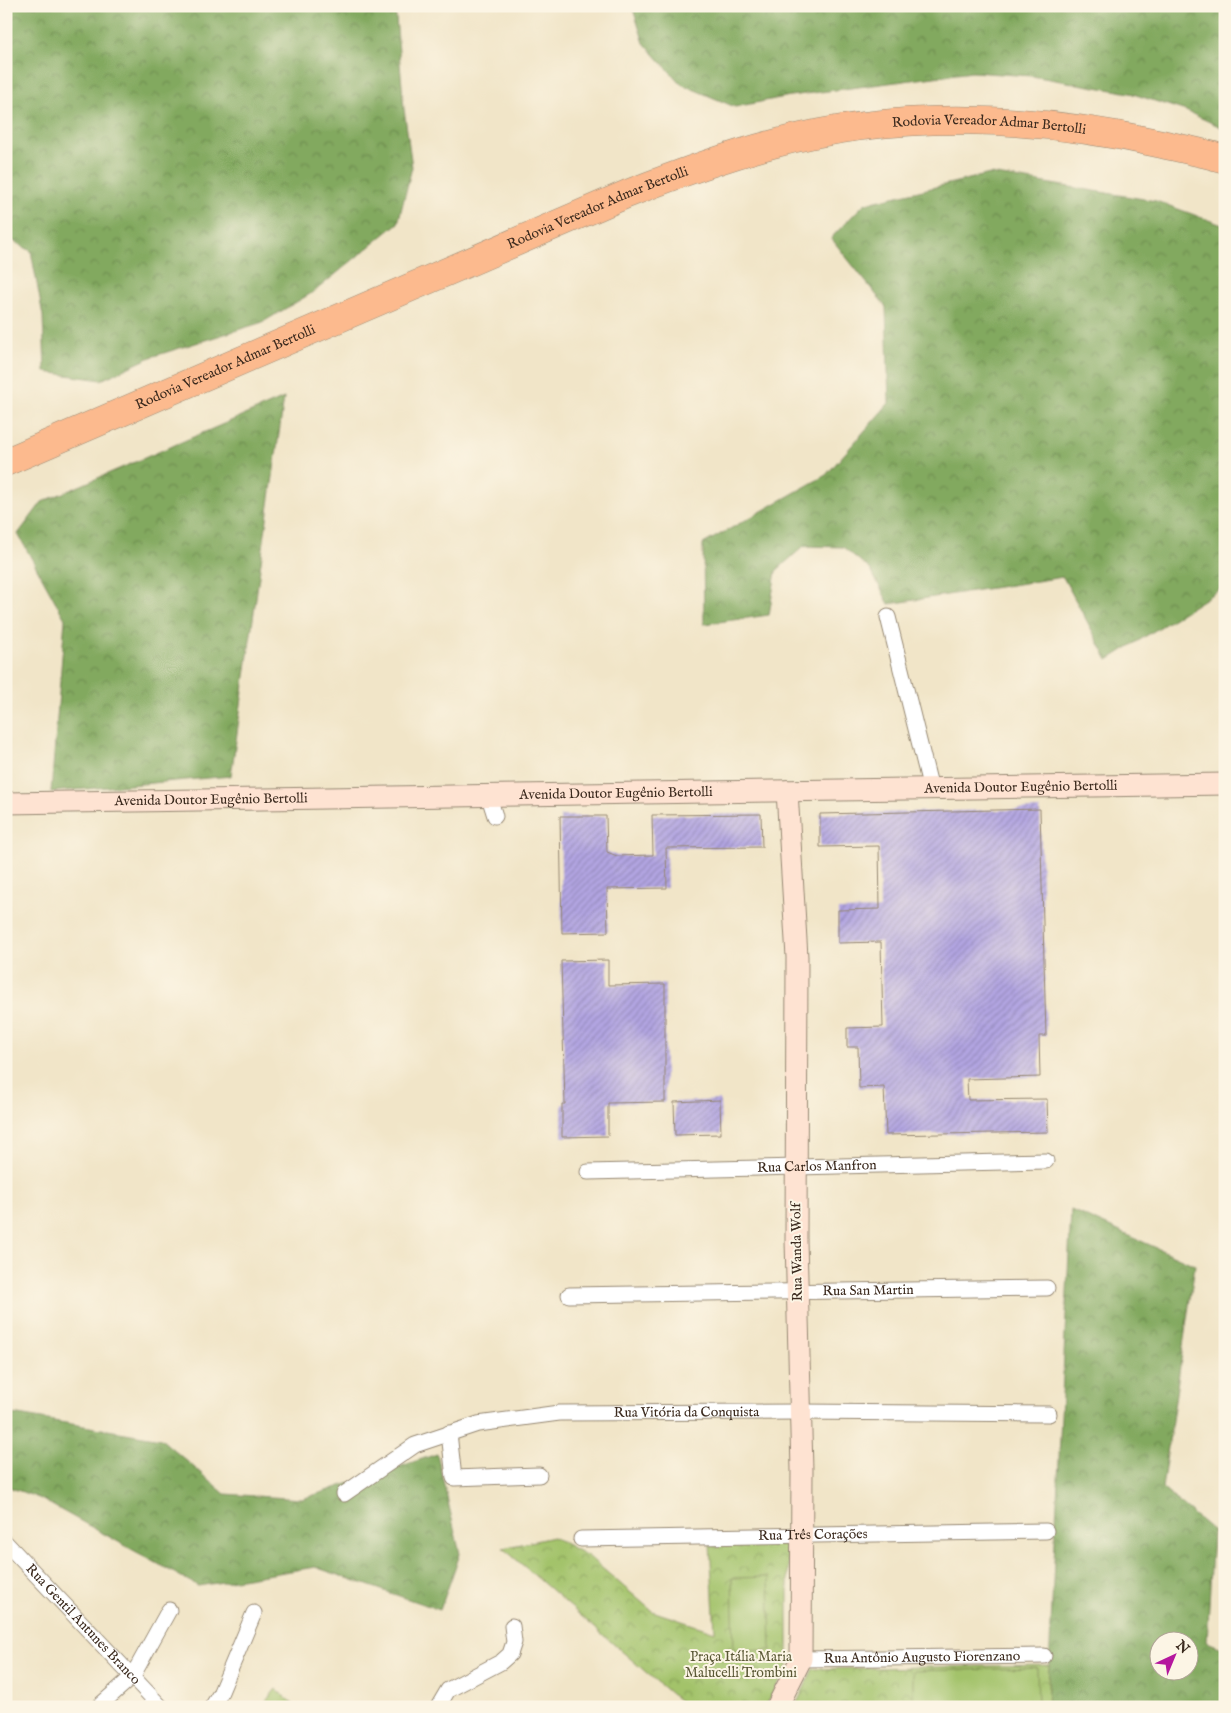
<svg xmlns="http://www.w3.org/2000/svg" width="1231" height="1713" font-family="'IM FELL English',serif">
<defs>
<pattern id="forest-crowns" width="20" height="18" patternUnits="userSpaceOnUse" patternTransform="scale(1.25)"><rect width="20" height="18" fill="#82a95f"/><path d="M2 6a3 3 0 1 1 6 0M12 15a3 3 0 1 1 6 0" fill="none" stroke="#6c8a4e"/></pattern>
<pattern id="park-crowns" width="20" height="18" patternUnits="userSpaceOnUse" patternTransform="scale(1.25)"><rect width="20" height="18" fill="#a3c36b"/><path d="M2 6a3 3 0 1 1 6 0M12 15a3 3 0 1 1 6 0" fill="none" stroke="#869f57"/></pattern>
<pattern id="building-hatch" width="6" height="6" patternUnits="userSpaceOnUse" patternTransform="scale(1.25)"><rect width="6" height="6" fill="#b2a5e2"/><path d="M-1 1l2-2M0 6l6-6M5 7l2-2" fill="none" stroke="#9287b7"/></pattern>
</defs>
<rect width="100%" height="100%" fill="#fcf5e5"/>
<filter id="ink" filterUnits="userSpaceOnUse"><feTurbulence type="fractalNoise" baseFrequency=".02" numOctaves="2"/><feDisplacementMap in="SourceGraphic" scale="10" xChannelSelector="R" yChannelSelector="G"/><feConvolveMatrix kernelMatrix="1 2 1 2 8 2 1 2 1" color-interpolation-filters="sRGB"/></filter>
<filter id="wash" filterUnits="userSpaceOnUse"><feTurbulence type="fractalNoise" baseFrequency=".0096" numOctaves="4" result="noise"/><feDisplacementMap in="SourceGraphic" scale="20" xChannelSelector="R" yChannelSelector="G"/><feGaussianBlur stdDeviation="1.12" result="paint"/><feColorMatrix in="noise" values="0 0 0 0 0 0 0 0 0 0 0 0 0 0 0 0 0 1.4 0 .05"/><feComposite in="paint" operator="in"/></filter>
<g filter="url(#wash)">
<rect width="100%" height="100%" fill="#f1e5c8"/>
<!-- forest -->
<path fill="url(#forest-crowns)" stroke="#5e6a3e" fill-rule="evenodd" d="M6 6H395L404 109 412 167 398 223 315 291 263 322 151 357 101 380 45 372 43 316 31 251 6 237Z
M632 6H1225V129L1186 111 1130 93 1032 76 972 72 790 96 735 107 681 84 644 43Z
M990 174 1156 201 1225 226V586L1108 660 1063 577 889 604 870 569 843 547 804 546 776 571 769 615 704 624 703 544 826 475 889 403 886 307 831 238 864 204Z
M284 398 231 776 51 792 65 619 18 534 42 502Z
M1071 1210 1195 1265 1162 1488 1213 1531 1207 1642 1225 1649V1707H1047ZM1158 1640H1188V1670H1158Z
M6 1413 161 1439 225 1494 302 1499 437 1454 460 1554 440 1610 315 1567 198 1586 39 1498 6 1486Z"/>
<!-- park -->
<path fill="url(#park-crowns)" stroke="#6f7644" d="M553 1537 588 1556 652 1611 715 1632 710 1544 788 1542V1666L765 1707H686L503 1548Z
M1049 1665 1047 1707H795L813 1669Z"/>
<!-- pitch -->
<path fill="#a3c36b" stroke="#6f7644" d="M769 1577 771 1650 734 1651 732 1578Z
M1037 1668 1038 1707H913V1671Z
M276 1689 296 1707H261Z"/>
<g id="blocks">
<!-- building -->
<path fill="url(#building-hatch)" d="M1040 809 1046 1036H1039L1040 1077 967 1079 968 1100 1047 1099 1048 1132 886 1135 884 1087 859 1088 858 1047H847V1028L883 1027 881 942 838 943V910L880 909 879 846 820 847V814Z
M761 814 762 847 666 848 667 888 607 889 608 932 562 933 560 816H606L607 852 617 856 653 855 652 815Z
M608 960V985L665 984V1102L608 1103V1136L562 1137V1104H565L561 961Z
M720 1100 721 1134 675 1135 674 1102Z"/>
</g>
</g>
<g filter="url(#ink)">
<use href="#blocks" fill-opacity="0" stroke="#968873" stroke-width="1"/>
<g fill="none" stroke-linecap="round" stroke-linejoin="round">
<defs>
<g id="street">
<path d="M888 617 931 789"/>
<path d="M489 797 495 816"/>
<path id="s1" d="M588 1172 1046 1161"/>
<path id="s2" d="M569 1295 1047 1288"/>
<path d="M449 1433 454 1478 539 1475"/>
<path id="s3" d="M344 1494 415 1445 478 1424 559 1413 800 1412 1049 1414"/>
<path id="s4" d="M581 1539 1046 1531"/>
<path id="s5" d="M6 1543 161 1707"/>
<path id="s6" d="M801 1659 1044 1656"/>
<path d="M98 1707 132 1677 169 1610"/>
<path d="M212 1707 220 1694 254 1613"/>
<path d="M438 1707 448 1690 501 1662 510 1654 514 1642 512 1626"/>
</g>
<g id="secondary">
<path id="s7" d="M6 803 1225 784"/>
<path d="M777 1707 801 1659 802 1470 796 1240 797 957 787 791"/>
</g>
<g id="highway">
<path id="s8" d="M6 462 627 194C675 175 723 157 773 144 899 109 1036 116 1162 144 1183 149 1205 153 1225 159"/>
</g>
</defs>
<!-- street casing -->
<use href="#street" stroke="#968873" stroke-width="17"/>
<!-- secondary casing -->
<use href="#secondary" stroke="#968873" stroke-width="23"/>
<!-- highway casing -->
<use href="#highway" stroke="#968873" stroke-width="29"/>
<!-- street -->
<use href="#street" stroke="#fff" stroke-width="15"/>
<!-- secondary -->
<use href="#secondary" stroke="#fee3d2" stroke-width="21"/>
<!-- highway -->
<use href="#highway" stroke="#fcba8e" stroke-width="28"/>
</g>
</g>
<g text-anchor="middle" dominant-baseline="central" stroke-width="4" stroke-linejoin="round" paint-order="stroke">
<!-- street labels -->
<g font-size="14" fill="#3b2a1e" stroke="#fcf5e5">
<text stroke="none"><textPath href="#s8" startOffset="1049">Rodovia Vereador Admar Bertolli</textPath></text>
<text stroke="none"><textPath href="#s8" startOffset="644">Rodovia Vereador Admar Bertolli</textPath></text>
<text stroke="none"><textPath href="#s8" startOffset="239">Rodovia Vereador Admar Bertolli</textPath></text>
<text stroke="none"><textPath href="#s7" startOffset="1015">Avenida Doutor Eugênio Bertolli</textPath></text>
<text stroke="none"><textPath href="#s7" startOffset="610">Avenida Doutor Eugênio Bertolli</textPath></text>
<text stroke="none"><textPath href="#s7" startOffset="205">Avenida Doutor Eugênio Bertolli</textPath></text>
<text stroke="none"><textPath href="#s1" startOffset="229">Rua Carlos Manfron</textPath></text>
<text transform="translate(797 1252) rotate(-91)">Rua Wanda Wolf</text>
<text stroke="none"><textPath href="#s2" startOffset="299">Rua San Martin</textPath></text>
<text stroke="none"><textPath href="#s3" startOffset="362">Rua Vitória da Conquista</textPath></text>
<text stroke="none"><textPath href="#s4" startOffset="232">Rua Três Corações</textPath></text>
<text stroke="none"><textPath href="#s5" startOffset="112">Rua Gentil Antunes Branco</textPath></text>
<text stroke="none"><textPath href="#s6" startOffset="121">Rua Antônio Augusto Fiorenzano</textPath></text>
</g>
<!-- park labels -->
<g font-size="14" fill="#5a5835" stroke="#fcf5e5">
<text x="741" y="1657">Praça Itália Maria<tspan x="741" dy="16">Malucelli Trombini</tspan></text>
</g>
</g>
<!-- margin -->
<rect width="1231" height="1713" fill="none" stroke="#fcf5e5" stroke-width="25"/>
<!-- north arrow -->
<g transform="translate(1174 1656) rotate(44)"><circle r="24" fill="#fcf5e5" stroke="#afa495"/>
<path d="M0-4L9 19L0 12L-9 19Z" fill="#b5179e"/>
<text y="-8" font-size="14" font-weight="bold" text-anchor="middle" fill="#3b2a1e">N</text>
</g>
</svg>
